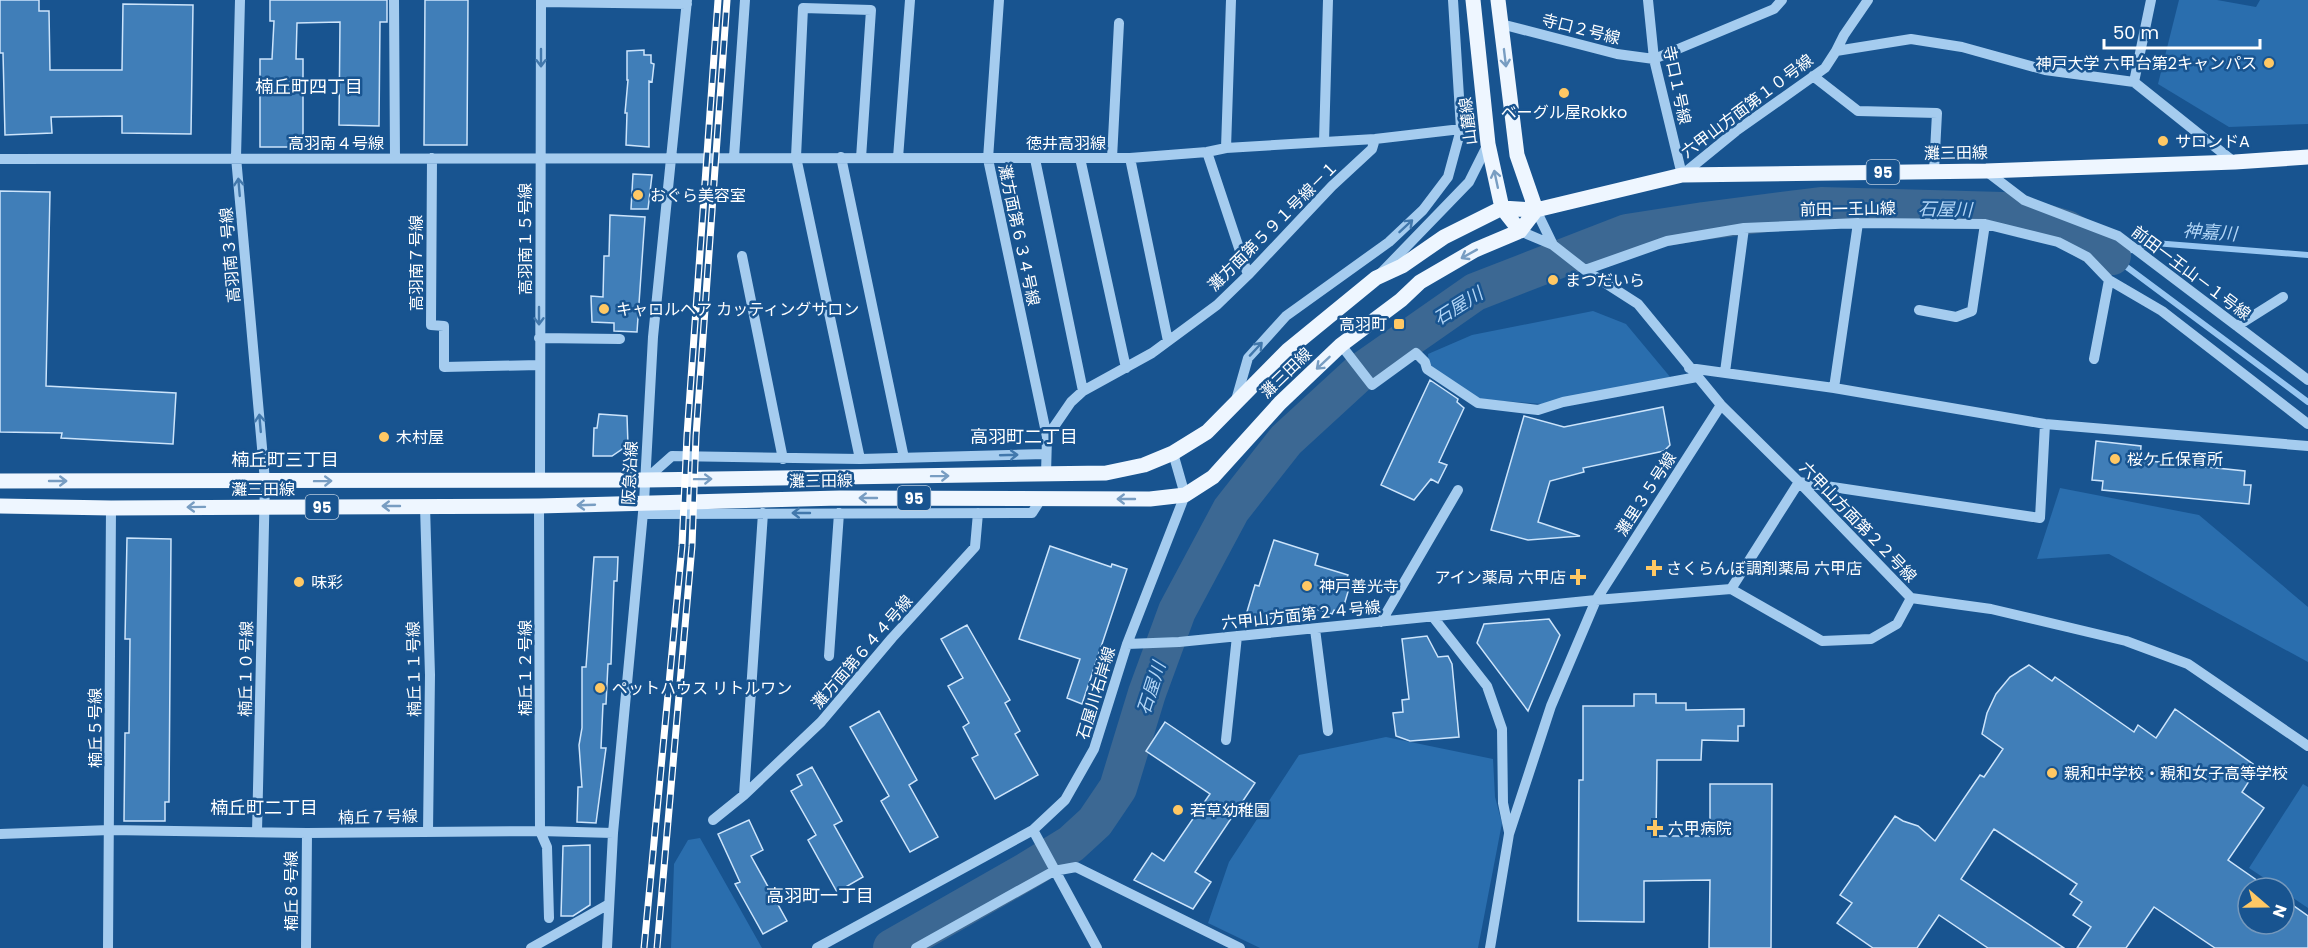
<svg xmlns="http://www.w3.org/2000/svg" width="2308" height="948" font-family="Poppins,'Noto Sans JP',sans-serif">
<rect width="100%" height="100%" fill="#185490"/>
<!-- green -->
<path fill="#2a6eae" d="M2179 0H2217L2256 7 2260 0H2308V124L2229 127 2158 84Z
M1593 311 1626 324 1671 378 1542 404 1478 399 1429 368 1428 354 1472 335Z
M2060 488 2199 515 2308 607V662L2109 554 2037 559Z
M1386 737 1493 759 1495 797 1502 823 1478 948H1260L1208 923 1229 862 1299 755Z
M2303 784 2308 787V908L2284 892V888H2279L2249 868Z
M700 838 762 948H671L674 864 688 840Z"/>
<g fill="none" stroke-linecap="round" stroke-linejoin="round">
<!-- stream -->
<path stroke="#98c7f2" stroke-width="6" d="M2112 256 2308 402
M2112 256 2154 243 2308 255"/>
<!-- river -->
<path stroke="#3c6893" stroke-width="38" d="M892 948 1027 871 1071 844 1095 822 1118 788 1147 693 1177 611 1231 510 1286 440 1359 373 1475 292 1627 233 1704 221 1821 206 2003 211 2066 229 2112 256"/>
</g>
<!-- building -->
<path fill="#407eb8" stroke="#cce4fb" stroke-width="1.5" d="M0 0H39V11H49L50 70H122L123 4 193 5 191 134 122 133V116L51 117 52 133 5 135 3 53H0Z
M270 0H387V22H380L379 126 339 125 340 22 297 23 296 59H303V147H260V59H272L274 21H270Z
M425 0H468L467 145H424Z
M644 50V55H651V63L654 64 652 82 649 81V147L626 145 627 113H625L628 80H627V51Z
M633 174 652 175 648 209H631Z
M0 191 50 192 46 386 176 393 173 444 61 438 62 433 0 432Z
M610 215 645 217 637 332 614 331V323L592 322 591 296 603 297 604 256H609Z
M1430 380 1458 399 1457 402 1464 408 1439 462 1447 465 1438 483 1431 479 1414 500 1381 485Z
M1663 407 1670 445 1664 451 1583 468 1584 472 1550 481 1538 522 1580 536 1528 540 1491 530 1524 416 1564 427Z
M599 414 627 416 628 445 612 456H593L594 428H597Z
M2096 441 2141 446 2140 460 2245 471 2244 485H2251L2249 504 2102 490 2103 481 2092 480Z
M127 538 171 539 169 802H165V821H124L125 733H129L130 639H125Z
M1274 540 1318 554 1315 565 1348 575 1345 583 1350 585 1342 612 1334 610 1332 614 1309 607 1307 616 1288 610 1285 620 1264 617 1263 620 1246 615 1255 585 1259 586Z
M1050 546 1111 567 1112 564 1127 569 1082 704 1067 698 1080 659 1019 639Z
M594 557H618L617 581H614L611 664H608L606 704H603L601 748H606L596 823 577 822 578 787H582L579 745 582 728V667H586Z
M1549 619 1560 635 1528 711 1477 643 1484 624Z
M967 625 1010 700 1005 703 1020 731 1015 734 1038 775 995 799 972 758 978 755 963 727 969 723 948 686 963 678 941 639Z
M1427 636 1438 657 1448 656 1452 664 1459 737 1410 741 1396 736 1393 713 1403 712 1402 700 1409 699 1402 639Z
M2029 665 2052 681 2055 677 2134 732 2138 725 2156 738 2175 709 2253 764 2248 771 2253 775 2242 792 2264 808 2228 860 2268 888H2248V924H2284V899L2308 916V948H2215L2154 907 2126 948H2077L2091 927 2073 915 2082 902 2070 894 2077 884 1994 829 1961 879 2064 948H1988L1939 915 1917 948H1873L1837 923 1852 903 1840 895 1895 816 1903 821 1918 826 1935 841 1980 775 1984 777 2003 749 1982 734 1987 713 1996 694 2010 677Z
M1634 694H1656V703H1686V710L1744 709V726H1738V741L1702 740 1701 760H1657L1656 836H1710V784H1772L1771 948H1709L1710 880 1644 881V922L1578 921 1579 780H1583V706H1634Z
M879 711 917 780 909 785 938 837 910 852 881 801 889 796 850 727Z
M1165 722 1255 783 1195 872 1211 882 1193 909 1134 880 1152 853 1164 861 1210 794 1146 751Z
M812 767 842 821 834 825 863 877 837 892 808 840 816 835 791 791 802 785 797 775Z
M749 820 763 850 751 856 787 921 763 934 735 884 740 882 718 834Z
M590 845V905L573 916H561L563 846Z"/>
<g fill="none" stroke-linecap="round" stroke-linejoin="round">
<!-- minor -->
<path stroke="#a5ccef" stroke-width="10" d="M240 0 236 157 265 481 257 832
M394 0 395 158
M999 0 988 159 1047 437
M1648 0 1654 59 1682 175 1736 131 1825 68 1836 51 1844 35 1868 0
M541 2 687 4
M1501 24 1617 54 1654 59 1774 9 1782 0
M1836 51 1911 39 1962 47 2045 70 2134 82 2234 162
M1813 76 1858 111 1937 113 1934 171
M2134 82 2151 0
M1324 142 1328 0
M1226 148 1231 0
M1207 152 1248 275
M734 157 745 0
M841 157 904 458
M432 158 431 325 444 326V367L539 365
M898 158 910 0
M1080 158 1126 368
M1112 158 1119 23
M1130 158 1168 341
M0 159 1130 158 1207 152 1226 148 1375 139 1461 129
M1035 159 1083 391
M1986 171 2024 200 2118 236 2308 380
M1536 210 1553 245
M1520 231 1553 245 1585 270 1638 304 1721 405 1799 482 1911 598 1991 609 2126 641 2188 664 2308 746
M742 256 783 459
M1585 270 1667 241 1744 228 1858 223 1985 224 2058 242 2087 257 2109 280 2162 311 2308 424
M1380 274 1469 182 1488 144
M1919 310 1956 317 1972 311 1985 224
M2237 326 2283 297
M539 338 620 339
M1341 345 1372 385 1416 353 1425 362 1427 369 1478 403 1538 410 1563 402 1697 377
M2094 359 2109 280
M1689 368 1834 388 2045 424 2308 446
M1725 372 1744 228
M1834 388 1858 223
M1236 400 1248 358 1286 316 1389 242 1423 210 1448 177 1461 129 1453 0
M860 459 796 157 803 8 871 10 861 158
M1046 474 1047 437 1071 402 1083 391 1152 353 1217 305 1248 275 1332 186 1372 149 1375 139
M540 479 541 0
M645 480 672 456 860 459 1045 454
M425 506 430 675 428 832
M539 506 540 831 547 847 549 918
M643 514 1032 513 1041 499
M1731 589 1799 482 2040 518 2045 424
M1433 617 1487 686 1502 729 1503 803 1509 832
M1381 622 1458 490
M1315 629 1328 731
M1127 644 1179 642 1596 600 1731 589 1822 641 1871 639 1897 624 1911 598
M829 656 839 513
M1226 740 1237 636
M744 795 763 513
M713 820 744 795 821 722 892 638 975 547 978 513
M1033 830 1097 948
M0 834 110 830 307 833 540 831 613 833
M108 948 111 508
M306 948 307 833
M531 948 609 904
M607 948 613 833 644 502 653 337 687 0
M817 948 1033 830 1065 800 1094 749 1127 644 1185 495 1173 453
M916 948 1054 871 1076 867 1240 948
M1490 948 1509 834 1551 706 1596 600 1721 405"/>
<!-- major -->
<path stroke="#eef6ff" stroke-width="15" d="M1473 0 1488 144 1502 208 1520 231
M1498 0 1517 155 1536 210
M0 481 645 480 1106 473 1144 465 1173 453 1207 432 1288 350 1376 278 1402 266 1444 237 1502 208 1536 210 1682 175 1986 171 2235 162 2308 157
M0 506 111 508 539 506 840 498 1150 499 1185 495 1213 477 1280 403 1341 345 1401 300 1420 282 1475 250 1520 231 1536 210"/>
<defs>
<path id="rail" d="M644 948 682 546 687 435 718 0
M657 948 692 546 696 436 727 0"/>
</defs>
<!-- rail casing -->
<use href="#rail" stroke="#fff" stroke-width="7"/>
<!-- rail -->
<use href="#rail" stroke="#185490" stroke-width="4.5" stroke-dasharray="14" stroke-linecap="butt"/>
</g>
<!-- one-way arrows -->
<defs><path id="oneway-shaft" d="M-6 0H5M1.5-3L5.5 0L1.5 3" fill="none" stroke-width="1.6" stroke-linecap="round" stroke-linejoin="round" transform="scale(1.5)"/></defs>
<g stroke="#4278ac">
<use href="#oneway-shaft" transform="translate(541 58) rotate(90)"/>
<use href="#oneway-shaft" transform="translate(239 187) rotate(-95)"/>
<use href="#oneway-shaft" transform="translate(1406 226) rotate(-43)"/>
<use href="#oneway-shaft" transform="translate(539 316) rotate(90)"/>
<use href="#oneway-shaft" transform="translate(1256 349) rotate(-47)"/>
<use href="#oneway-shaft" transform="translate(260 423) rotate(-95)"/>
<use href="#oneway-shaft" transform="translate(1009 455) rotate(-2)"/>
<use href="#oneway-shaft" transform="translate(801 513) rotate(180)"/>
</g>
<g stroke="#789dc2">
<use href="#oneway-shaft" transform="translate(1505 58) rotate(83)"/>
<use href="#oneway-shaft" transform="translate(1496 179) rotate(-102)"/>
<use href="#oneway-shaft" transform="translate(1469 254) rotate(151)"/>
<use href="#oneway-shaft" transform="translate(1323 363) rotate(137)"/>
<use href="#oneway-shaft" transform="translate(940 476) rotate(-1)"/>
<use href="#oneway-shaft" transform="translate(703 479) rotate(-1)"/>
<use href="#oneway-shaft" transform="translate(58 481)"/>
<use href="#oneway-shaft" transform="translate(323 481) rotate(-1)"/>
<use href="#oneway-shaft" transform="translate(868 498) rotate(-180)"/>
<use href="#oneway-shaft" transform="translate(1126 499) rotate(180)"/>
<use href="#oneway-shaft" transform="translate(586 505) rotate(178)"/>
<use href="#oneway-shaft" transform="translate(391 506) rotate(180)"/>
<use href="#oneway-shaft" transform="translate(196 507) rotate(179)"/>
</g>
<!-- markers -->
<g fill="#ffc864" stroke="#185490" stroke-width="2">
<circle cx="2269" cy="63" r="6"/>
<circle cx="1564" cy="93" r="6"/>
<circle cx="2163" cy="141" r="6"/>
<circle cx="638" cy="195" r="6"/>
<circle cx="1553" cy="280" r="6"/>
<circle cx="604" cy="309" r="6"/>
<rect x="1393" y="318" width="12" height="12" rx="3"/>
<circle cx="384" cy="437" r="6"/>
<circle cx="2115" cy="459" r="6"/>
<path d="M1651 559h6v6h6v6h-6v6h-6v-6h-6v-6h6z"/>
<path d="M1575 568h6v6h6v6h-6v6h-6v-6h-6v-6h6z"/>
<circle cx="299" cy="582" r="6"/>
<circle cx="1307" cy="586" r="6"/>
<circle cx="600" cy="688" r="6"/>
<circle cx="2052" cy="773" r="6"/>
<circle cx="1178" cy="810" r="6"/>
<path d="M1652 819h6v6h6v6h-6v6h-6v-6h-6v-6h6z"/>
</g>
<g text-anchor="middle" dominant-baseline="central" stroke-width="5" stroke-linejoin="round" paint-order="stroke">
<!-- shield labels -->
<g fill="#185490" stroke="#baccde" stroke-width="1.5">
<rect x="1866.5" y="160" width="33" height="24" rx="4.5"/>
<rect x="897.5" y="486" width="33" height="24" rx="4.5"/>
<rect x="305.5" y="495" width="33" height="24" rx="4.5"/>
</g>
<g font-size="15" font-weight="bold" fill="#fff">
<text x="1883" y="172">95</text>
<text x="914" y="498">95</text>
<text x="322" y="507">95</text>
</g>
<!-- street labels -->
<g font-size="16" fill="#fff" stroke="#185490">
<text transform="translate(1581 29) rotate(14)">寺口２号線</text>
<text transform="translate(1677 85) rotate(78)">寺口１号線</text>
<text transform="translate(1747 106) rotate(-37)">六甲山方面第１０号線</text>
<text transform="translate(1468 121) rotate(-97)">山麓線</text>
<text x="336" y="143">高羽南４号線</text>
<text x="1066" y="143">徳井高羽線</text>
<text transform="translate(1956 153) rotate(-1)">灘三田線</text>
<text transform="translate(1848 209) rotate(-1)">前田一王山線</text>
<text transform="translate(1273 226) rotate(-45)">灘方面第５９１号線－１</text>
<text transform="translate(1019 235) rotate(78)">灘方面第６３４号線</text>
<text transform="translate(525 239) rotate(-90)">高羽南１５号線</text>
<text transform="translate(230 255) rotate(-95)">高羽南３号線</text>
<text transform="translate(416 263) rotate(-90)">高羽南７号線</text>
<text transform="translate(2191 273) rotate(37)">前田一王山－１号線</text>
<text transform="translate(1286 373) rotate(-44)">灘三田線</text>
<text transform="translate(630 473) rotate(-87)">阪急沿線</text>
<text transform="translate(821 481) rotate(-1)">灘三田線</text>
<text x="263" y="489">灘三田線</text>
<text transform="translate(1646 494) rotate(-57)">灘里３５号線</text>
<text transform="translate(1858 522) rotate(46)">六甲山方面第２２号線</text>
<text transform="translate(1301 615) rotate(-6)">六甲山方面第２４号線</text>
<text transform="translate(862 652) rotate(-49)">灘方面第６４４号線</text>
<text transform="translate(525 668) rotate(-90)">楠丘１２号線</text>
<text transform="translate(246 669) rotate(-89)">楠丘１０号線</text>
<text transform="translate(414 669) rotate(-91)">楠丘１１号線</text>
<text transform="translate(1096 693) rotate(-73)">石屋川右岸線</text>
<text transform="translate(95 728) rotate(-90)">楠丘５号線</text>
<text transform="translate(378 817) rotate(-1)">楠丘７号線</text>
<text transform="translate(291 891) rotate(-90)">楠丘８号線</text>
</g>
<!-- poi labels -->
<g font-size="16" fill="#fff" stroke="#185490" text-anchor="start">
<text x="2257" y="63" text-anchor="end">神戸大学 六甲台第2キャンパス</text>
<text x="1564" y="112" text-anchor="middle">ベーグル屋Rokko</text>
<text x="2175" y="141">サロンドA</text>
<text x="650" y="195">おぐら美容室</text>
<text x="1565" y="280">まつだいら</text>
<text x="616" y="309">キャロルヘア カッティングサロン</text>
<text x="1387" y="324" text-anchor="end">高羽町</text>
<text x="396" y="437">木村屋</text>
<text x="2127" y="459">桜ケ丘保育所</text>
<text x="1666" y="568">さくらんぼ調剤薬局 六甲店</text>
<text x="1566" y="577" text-anchor="end">アイン薬局 六甲店</text>
<text x="311" y="582">味彩</text>
<text x="1319" y="586">神戸善光寺</text>
<text x="612" y="688">ペットハウス リトルワン</text>
<text x="2064" y="773">親和中学校・親和女子高等学校</text>
<text x="1190" y="810">若草幼稚園</text>
<text x="1668" y="828">六甲病院</text>
</g>
<!-- neighbourhood labels -->
<g font-size="18" fill="#fff" stroke="#185490">
<text x="309" y="86">楠丘町四丁目</text>
<text x="1024" y="436">高羽町二丁目</text>
<text x="285" y="459">楠丘町三丁目</text>
<text x="264" y="807">楠丘町二丁目</text>
<text x="820" y="895">高羽町一丁目</text>
</g>
<!-- water labels -->
<g font-size="18" font-style="italic" fill="#b1d5f6" stroke="#185490">
<text transform="translate(1945 209) rotate(1)">石屋川</text>
<text transform="translate(2210 232) rotate(4)">神嘉川</text>
<text transform="translate(1458 306) rotate(-32)">石屋川</text>
<text transform="translate(1151 688) rotate(-72)">石屋川</text>
</g>
</g>
<!-- north arrow -->
<g transform="translate(2266 906) rotate(110)"><circle r="28" fill="#185490" stroke="#7498bc" stroke-width="1.5"/>
<path d="M0-4.5L10 22L0 15L-10 22Z" fill="#ffc864"/>
<text y="-9" font-size="16" font-weight="bold" text-anchor="middle" fill="#ffffff">N</text>
</g>
<!-- scale -->
<path d="M2104 39v9h156v-9" fill="none" stroke="#ffffff" stroke-width="3"/>
<text x="2113" y="39" font-size="18" fill="#ffffff" stroke="#185490" stroke-width="4.5" paint-order="stroke">50 m</text>
</svg>
